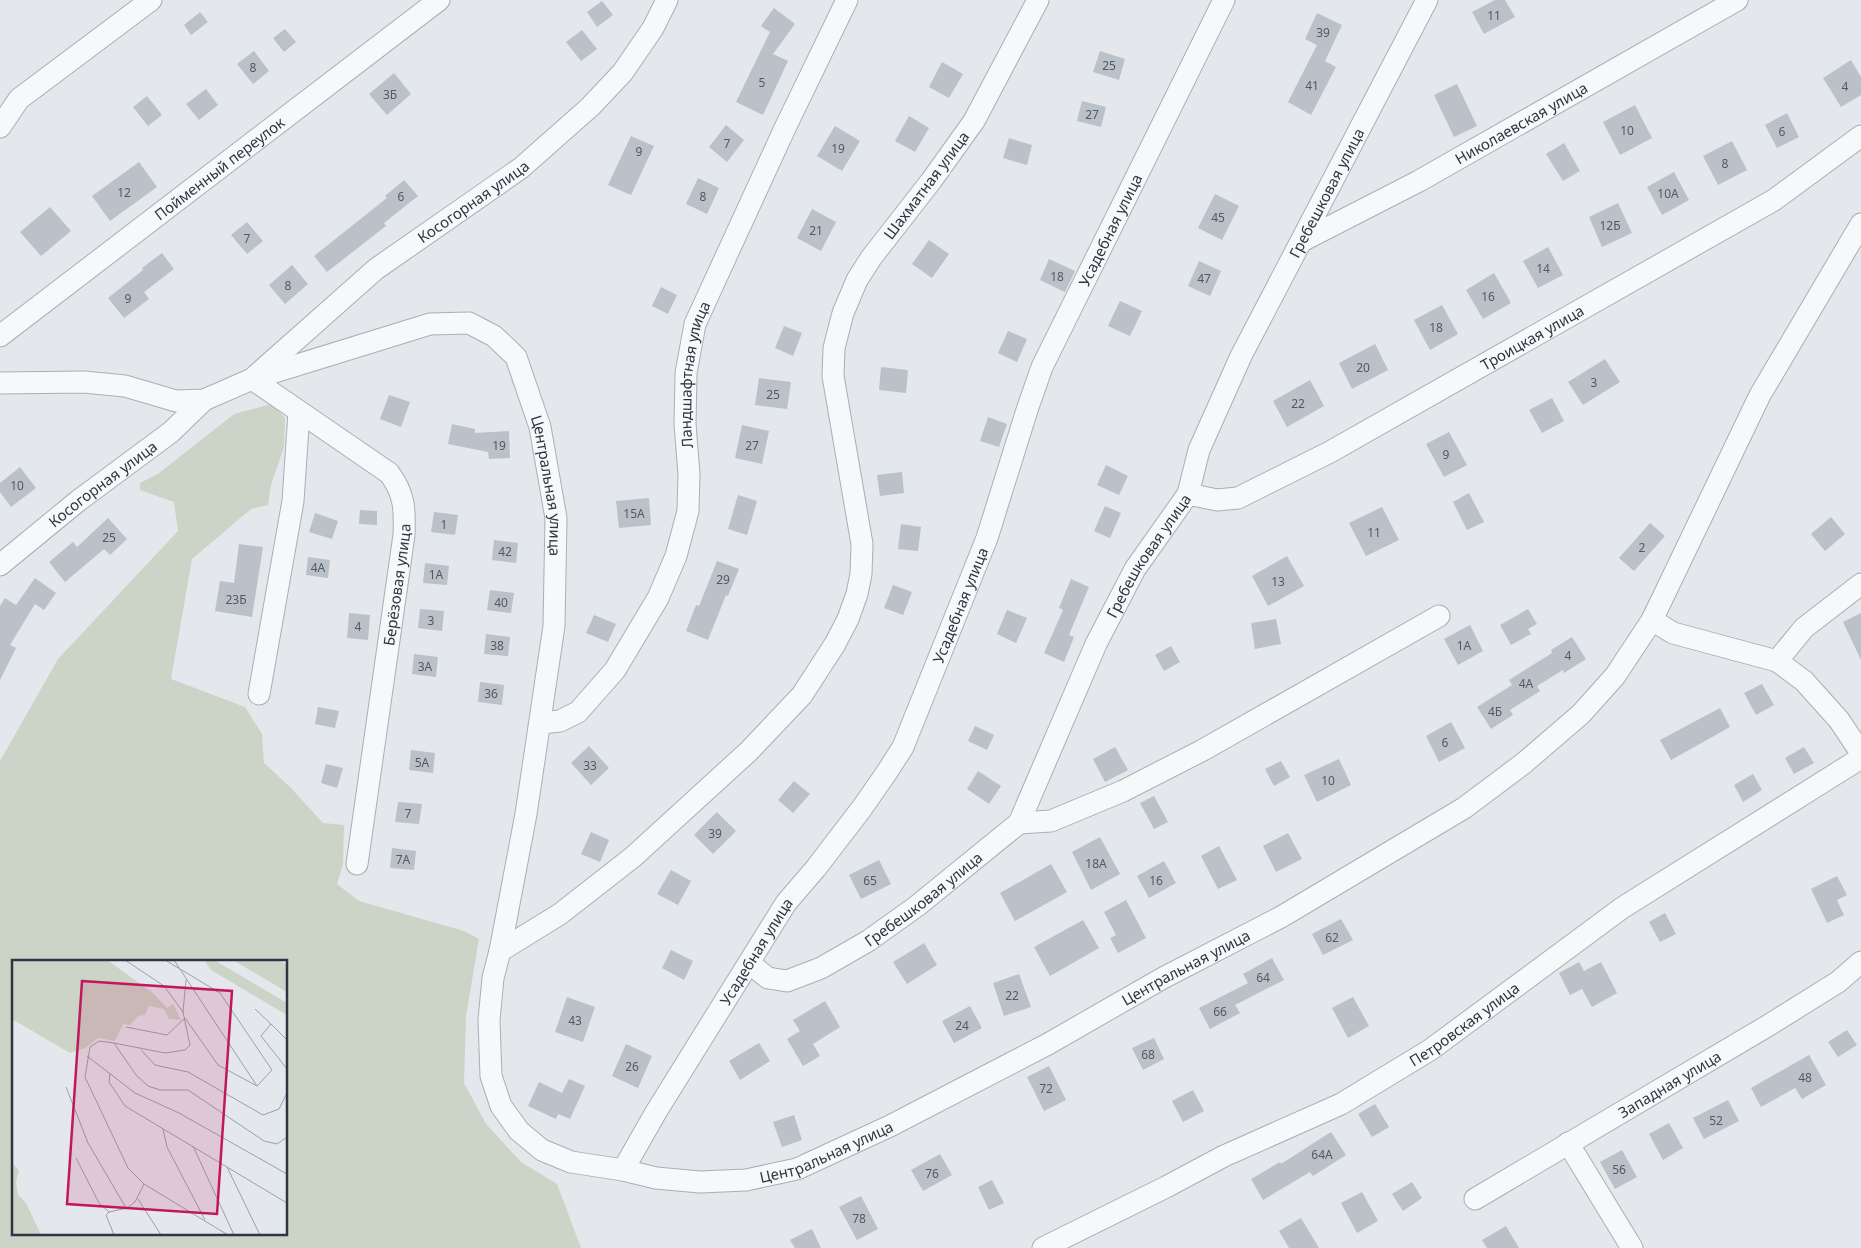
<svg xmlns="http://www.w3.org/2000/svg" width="1861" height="1248" font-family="'Noto Sans',sans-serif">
<rect width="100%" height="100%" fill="#e4e7eb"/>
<!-- green -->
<path fill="#cbd4c6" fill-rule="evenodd" d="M272 404 285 418 284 447 271 485 268 505 251 509 192 559 171 679 245 707 262 734 264 763 290 787 323 823 344 825 343 864 337 884 359 901 464 931 479 939 466 1016 464 1083 486 1124 521 1162 557 1184 581 1248H0V761L58 659 178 531 174 502 140 490V483L158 474 234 414ZM14 962H286V1234H14Z"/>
<!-- building -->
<path fill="#bbc1c8" d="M1495 0H1505L1515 17 1484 34 1472 12Z
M602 1 613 15 597 27 587 12Z
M774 8 795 24 773 54 788 61 763 115 736 102 770 32 761 26Z
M200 12 208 22 191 35 184 25Z
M1317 13 1342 25 1325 61 1336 67 1311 115 1288 102 1317 45 1305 39Z
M285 29 296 42 284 52 273 38Z
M582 30 597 49 581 61 566 42Z
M254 51 269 71 253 84 237 64Z
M1100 51 1125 59 1119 80 1093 72Z
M1851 60 1861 77V95L1841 107 1823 78Z
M942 62 963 74 949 98 929 87Z
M394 73 411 94 387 115 369 94Z
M1457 84 1477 126 1454 137 1434 95Z
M206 89 218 105 199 120 186 104Z
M147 96 162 115 148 126 133 107Z
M1082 101 1106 107 1101 127 1077 121Z
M1635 105 1652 138 1620 155 1603 122Z
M1787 113 1799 137 1777 148 1765 125Z
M909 116 929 128 915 152 895 141Z
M726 125 744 140 727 162 709 147Z
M835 126 860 141 842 171 817 156Z
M631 136 654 146 631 195 608 185Z
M1009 138 1032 145 1027 165 1003 158Z
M1732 141 1747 170 1718 185 1703 156Z
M1564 143 1580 171 1563 181 1546 154Z
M139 162 157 187 110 221 92 196Z
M1674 172 1689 200 1662 215 1647 187Z
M698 178 719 188 707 214 686 204Z
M404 180 418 196 384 223 386 226 327 272 314 256 387 198 385 196Z
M1215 194 1239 206 1222 240 1198 228Z
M1618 203 1632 233 1602 247 1589 217Z
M50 207 71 231 41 256 20 232Z
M812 209 836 222 821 251 797 238Z
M247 222 263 241 247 254 231 235Z
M929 240 949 254 932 278 912 264Z
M1548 247 1563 275 1538 288 1523 261Z
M162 253 174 269 144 292 149 299 124 318 108 298 143 270 142 268Z
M1049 259 1075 271 1065 292 1040 280Z
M1199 261 1221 271 1210 296 1188 286Z
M292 265 308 284 285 304 269 285Z
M1494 273 1511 303 1483 319 1466 290Z
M661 287 677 295 668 314 652 306Z
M1120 301 1142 311 1130 336 1108 326Z
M1442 305 1458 334 1430 350 1414 320Z
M784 326 802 333 793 356 775 348Z
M1008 331 1027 339 1017 362 998 353Z
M1375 344 1388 370 1352 389 1339 363Z
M1605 359 1620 382 1583 405 1568 382Z
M881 367 908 370 906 393 879 390Z
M759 378 791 382 787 409 755 405Z
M1310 380 1324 406 1287 427 1273 401Z
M389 395 410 402 401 427 380 419Z
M1552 398 1564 421 1542 433 1529 410Z
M988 417 1007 424 999 447 980 441Z
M452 424 475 429V433L509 431 510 458 489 459 488 452 448 444Z
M742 425 769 431 762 464 735 458Z
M1449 432 1467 465 1444 477 1426 444Z
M1106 465 1128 476 1119 495 1097 485Z
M20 467 36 488 11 507 0 492V483Z
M902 472 904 493 880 496 877 475Z
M1469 493 1484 522 1467 530 1453 502Z
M738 495 757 501 747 535 728 529Z
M649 498 651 525 619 528 616 501Z
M1105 506 1121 513 1110 538 1094 531Z
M1382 507 1399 540 1366 556 1349 523Z
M360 510 377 511V525L359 524Z
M434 512 458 515 455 535 431 532Z
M315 513 338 521 332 539 309 532Z
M1831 517 1845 534 1825 551 1811 534Z
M108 518 127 539 110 555 104 549 65 582 49 562 73 542 77 547Z
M1650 523 1665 536 1634 571 1619 558Z
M901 524 921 527 918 551 898 549Z
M494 540 518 543 516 563 492 560Z
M239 544 263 547 252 617 215 611 220 581 234 583Z
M1287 556 1304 586 1268 606 1252 576Z
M308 557 330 560 328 578 306 575Z
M717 561 739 569 728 596 726 595 708 640 686 631 696 605 699 606Z
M425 563 449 566 447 585 423 583Z
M35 578 56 593 44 610 35 604 10 645 16 648 0 680V606L5 598 16 605Z
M1071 579 1089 587 1069 635 1074 637 1064 662 1044 653 1063 610 1059 608Z
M893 585 912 592 903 615 884 608Z
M490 590 514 593 511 613 487 610Z
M420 609 444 611 442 631 418 628Z
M1528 609 1537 624 1528 629 1531 634 1511 645 1500 625Z
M1007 610 1027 618 1016 643 997 634Z
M349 613 370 615 368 640 347 638Z
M1861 613V660L1843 622Z
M594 615 616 624 608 642 586 633Z
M1276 619 1281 644 1255 649 1251 623Z
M1470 625 1483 651 1458 665 1444 639Z
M486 634 510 637 508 656 484 654Z
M1572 637 1586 659 1564 673 1563 670 1537 686 1540 691 1510 710 1513 715 1491 729 1477 707 1512 685 1509 680 1552 653 1551 650Z
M1171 646 1180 662 1164 671 1155 655Z
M414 654 438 657 436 677 412 674Z
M480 682 504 685 502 705 478 702Z
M1762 684 1774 705 1756 715 1744 693Z
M318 707 339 711 335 728 315 724Z
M1720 708 1730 727 1671 760 1660 740Z
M1451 722 1465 748 1439 762 1426 736Z
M975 726 994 735 987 750 968 741Z
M589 746 609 768 591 785 571 763Z
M1115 747 1128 770 1105 782 1093 759Z
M1804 747 1814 763 1794 774 1785 758Z
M411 750 435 753 433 773 409 770Z
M1339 759 1351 785 1317 802 1304 775Z
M1281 761 1290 777 1274 786 1265 769Z
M326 764 343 768 337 788 321 783Z
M978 771 1001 786 989 804 967 789Z
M1753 774 1762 790 1743 802 1734 785Z
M794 781 810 794 793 813 778 800Z
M1154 796 1168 822 1154 829 1140 803Z
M398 802 422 804 419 824 395 822Z
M717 812 736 831 713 854 694 835Z
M591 832 609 840 600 862 581 854Z
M1288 833 1302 859 1276 872 1263 846Z
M1100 837 1120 874 1091 890 1072 852Z
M1219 846 1237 880 1218 889 1201 856Z
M392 848 416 851 414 870 390 868Z
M879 860 891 884 861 899 849 875Z
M1164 861 1176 883 1149 898 1137 876Z
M1051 864 1067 892 1015 921 1000 893Z
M671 870 691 881 678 905 657 894Z
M1837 876 1847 895 1837 900 1844 915 1827 923 1811 889Z
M1126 900 1146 938 1118 953 1110 938 1116 935 1104 912Z
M1665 913 1676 934 1660 942 1649 922Z
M1341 919 1353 940 1323 955 1312 934Z
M1083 920 1099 948 1050 976 1034 947Z
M924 943 937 965 907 984 893 962Z
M671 950 693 961 684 980 662 968Z
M1272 958 1284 980 1235 1005 1240 1013 1210 1029 1199 1008 1248 983 1243 974Z
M1579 962 1584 971 1601 962 1617 993 1592 1007 1582 989 1570 995 1559 973Z
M1019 974 1031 1007 1004 1016 993 983Z
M567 997 595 1007 583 1042 555 1032Z
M1353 997 1369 1026 1348 1038 1332 1008Z
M825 1001 840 1027 813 1044 820 1056 803 1066 787 1039 800 1031 793 1020Z
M970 1006 982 1028 954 1043 942 1021Z
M1847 1030 1857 1045 1838 1057 1828 1042Z
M1154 1038 1164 1059 1143 1070 1132 1048Z
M759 1043 770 1061 740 1080 729 1061Z
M626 1044 652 1056 638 1088 612 1076Z
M1809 1055 1826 1085 1802 1099 1795 1088 1761 1107 1751 1088Z
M1049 1066 1066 1100 1044 1111 1027 1077Z
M569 1079 585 1086 570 1119 558 1114 556 1119 528 1106 539 1082 562 1093Z
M1193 1090 1204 1111 1183 1122 1172 1101Z
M1728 1100 1739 1121 1704 1139 1693 1118Z
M1375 1104 1389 1127 1372 1137 1358 1114Z
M794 1115 802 1140 782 1147 773 1122Z
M1669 1123 1683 1148 1663 1160 1649 1134Z
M1331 1132 1346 1155 1313 1176 1310 1172 1263 1200 1251 1179 1280 1162 1281 1164Z
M1622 1150 1637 1177 1615 1189 1600 1162Z
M940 1154 952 1175 923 1191 911 1170Z
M992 1180 1004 1203 989 1210 978 1187Z
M1412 1182 1422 1198 1403 1211 1392 1194Z
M1362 1192 1378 1221 1357 1233 1341 1203Z
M861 1196 878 1229 857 1240 839 1207Z
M1301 1218 1319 1248H1289L1279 1231Z
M1506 1226 1519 1248H1487L1482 1240Z
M812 1229 821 1248H795L790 1240Z"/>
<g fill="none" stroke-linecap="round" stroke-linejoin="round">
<defs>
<g id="minor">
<path id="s1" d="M1038 0 974 121 931 181 871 258 857 280 843 313 834 348 833 376 862 544 861 574 857 594 848 619 835 644 802 695 749 751 633 857 560 914 500 951 493 978 489 1020 491 1076 501 1106 519 1131 542 1150 571 1162 623 1170 656 1178 700 1182 746 1180 797 1169 890 1126 1048 1044 1163 978 1281 917 1464 808 1524 763 1581 714 1615 676 1652 620 1760 395 1861 224"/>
<path d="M0 127 19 99 151 0"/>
<path id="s2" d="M1302 241 1419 181 1737 0"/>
<path id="s3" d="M0 336 439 0"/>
<path id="s4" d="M0 383 84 382 125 386 176 401 204 400 252 379 430 324 469 323 494 336 516 357 540 427 556 518 554 626 526 814 500 951"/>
<path id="s5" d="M1188 494 1217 500 1238 498 1330 452 1774 200 1861 136"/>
<path id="s6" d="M0 565 78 501 171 432 204 400"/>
<path d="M1652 620 1673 633 1777 661 1804 681 1839 720 1861 753"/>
<path d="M1777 661 1804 628 1861 584"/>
<path d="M259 694 293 501 299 412"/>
<path id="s7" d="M541 723 560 721 578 712 615 670 658 598 676 556 688 511 689 474 685 424 686 373 695 324 785 128 847 0"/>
<path d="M1019 823 1051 821 1123 791 1203 750 1439 616"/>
<path id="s8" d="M357 864 404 535C405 510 405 494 389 473L252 379 376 269 521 168 590 107 623 72 653 28 667 0"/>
<path id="s9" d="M750 964 768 978 787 981 821 968 868 941 917 906 1019 823 1096 644 1135 569 1188 494 1199 450 1241 356 1427 0"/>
<path d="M1568 1143 1632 1248"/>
<path id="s10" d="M623 1170 656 1112 786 903 816 868 862 808 887 772 903 747 987 538 1027 410 1042 367 1224 0"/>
<path id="s11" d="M1475 1199 1769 1025 1838 982 1861 962"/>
<path id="s12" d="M1043 1248 1166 1187 1224 1156 1341 1104 1430 1050 1622 908 1861 758"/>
</g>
</defs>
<!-- minor casing -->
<use href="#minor" stroke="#a9afb5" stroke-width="23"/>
<!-- minor -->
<use href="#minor" stroke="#f7f8f9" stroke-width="21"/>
</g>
<g text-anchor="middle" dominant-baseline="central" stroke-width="4.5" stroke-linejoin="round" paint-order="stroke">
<!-- number labels -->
<g font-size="12" fill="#505a64">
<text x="1494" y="15">11</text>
<text x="1323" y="32">39</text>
<text x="1109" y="65">25</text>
<text x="253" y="67">8</text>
<text x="762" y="82">5</text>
<text x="1312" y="85">41</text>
<text x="1845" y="86">4</text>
<text x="390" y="94">3Б</text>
<text x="1092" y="114">27</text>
<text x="1627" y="130">10</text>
<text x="1782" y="131">6</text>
<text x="727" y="143">7</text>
<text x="838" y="148">19</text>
<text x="639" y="151">9</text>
<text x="1725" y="163">8</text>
<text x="124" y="192">12</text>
<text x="1668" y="193">10А</text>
<text x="401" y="196">6</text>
<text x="703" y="196">8</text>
<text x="1218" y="217">45</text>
<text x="1610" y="225">12Б</text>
<text x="816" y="230">21</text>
<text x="247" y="238">7</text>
<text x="1543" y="268">14</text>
<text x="1057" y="276">18</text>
<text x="1204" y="278">47</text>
<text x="288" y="285">8</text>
<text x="1488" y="296">16</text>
<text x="128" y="298">9</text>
<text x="1436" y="327">18</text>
<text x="1363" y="367">20</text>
<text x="1594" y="382">3</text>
<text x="773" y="394">25</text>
<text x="1298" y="403">22</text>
<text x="499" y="445">19</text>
<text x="752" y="445">27</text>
<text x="1446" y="454">9</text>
<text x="17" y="485">10</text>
<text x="634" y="513">15А</text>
<text x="444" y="524">1</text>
<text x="1374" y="532">11</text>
<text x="109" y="537">25</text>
<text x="1642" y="547">2</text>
<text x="505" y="551">42</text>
<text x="318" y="567">4А</text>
<text x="436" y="574">1А</text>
<text x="723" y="579">29</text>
<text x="1278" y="581">13</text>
<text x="236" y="599">23Б</text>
<text x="501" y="602">40</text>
<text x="431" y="620">3</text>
<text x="358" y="626">4</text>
<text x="497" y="645">38</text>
<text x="1464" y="645">1А</text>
<text x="1568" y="655">4</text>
<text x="425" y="666">3А</text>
<text x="1526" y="683">4А</text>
<text x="491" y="693">36</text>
<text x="1495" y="711">4Б</text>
<text x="1445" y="742">6</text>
<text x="422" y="762">5А</text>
<text x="590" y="765">33</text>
<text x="1328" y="780">10</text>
<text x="408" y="813">7</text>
<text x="715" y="833">39</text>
<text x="403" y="859">7А</text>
<text x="1096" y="863">18А</text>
<text x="870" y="880">65</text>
<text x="1156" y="880">16</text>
<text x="1332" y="937">62</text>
<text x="1263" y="977">64</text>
<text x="1012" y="995">22</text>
<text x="1220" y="1011">66</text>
<text x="575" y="1020">43</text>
<text x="962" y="1025">24</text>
<text x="1148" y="1054">68</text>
<text x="632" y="1066">26</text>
<text x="1805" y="1077">48</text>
<text x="1046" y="1088">72</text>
<text x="1716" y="1120">52</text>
<text x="1322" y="1154">64А</text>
<text x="1619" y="1169">56</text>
<text x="932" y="1173">76</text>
<text x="859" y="1218">78</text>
</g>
<!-- street labels -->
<g font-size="15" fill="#2c3743" stroke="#f4f6f8">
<text stroke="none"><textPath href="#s2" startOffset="249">Николаевская улица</textPath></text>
<text stroke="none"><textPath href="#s3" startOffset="276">Пойменный переулок</textPath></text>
<text transform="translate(926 185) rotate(-53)">Шахматная улица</text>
<text stroke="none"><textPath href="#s9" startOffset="1028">Гребешковая улица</textPath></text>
<text stroke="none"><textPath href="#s8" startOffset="848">Косогорная улица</textPath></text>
<text stroke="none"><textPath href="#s10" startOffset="1066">Усадебная улица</textPath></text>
<text stroke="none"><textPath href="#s5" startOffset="386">Троицкая улица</textPath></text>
<text stroke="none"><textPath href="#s7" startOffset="409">Ландшафтная улица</textPath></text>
<text stroke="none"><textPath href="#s6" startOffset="131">Косогорная улица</textPath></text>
<text stroke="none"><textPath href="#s4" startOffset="676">Центральная улица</textPath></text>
<text stroke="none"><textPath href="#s9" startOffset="622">Гребешковая улица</textPath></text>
<text stroke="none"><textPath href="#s8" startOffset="282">Берёзовая улица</textPath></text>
<text stroke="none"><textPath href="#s10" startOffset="661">Усадебная улица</textPath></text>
<text stroke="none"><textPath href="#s9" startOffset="202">Гребешковая улица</textPath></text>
<text stroke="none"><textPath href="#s10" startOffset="256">Усадебная улица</textPath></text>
<text stroke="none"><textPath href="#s1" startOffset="2085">Центральная улица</textPath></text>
<text stroke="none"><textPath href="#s12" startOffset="478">Петровская улица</textPath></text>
<text stroke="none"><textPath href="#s11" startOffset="226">Западная улица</textPath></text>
<text stroke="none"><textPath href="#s1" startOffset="1680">Центральная улица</textPath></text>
</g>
</g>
<!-- overview -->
<g transform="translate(12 960)">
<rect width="275" height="275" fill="#e4e7eb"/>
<path d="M1 0H95L141 33 155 48 161 44 169 60 157 59 152 49 137 46 133 55 126 56 118 65 111 64 103 81 86 78 73 88 58 93 0 59ZM192 0H202L275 43V55L199 10ZM221 0H266L275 5V32ZM0 202 7 211 4 222 6 235 14 243 29 275H0Z" fill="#cbd4c6"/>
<path fill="none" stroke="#9aa1a8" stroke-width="1" d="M153 0 208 33 260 110 245 126M162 0 245 126M243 49 259 64 249 76 275 109M171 52 174 20M259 64 275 80M114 67 155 75 173 58 206 105 245 126M102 83 153 93 173 90 178 85 171 52 152 26 113 0M129 90 143 105 176 112 251 155 267 149 275 133M75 96 123 133 167 153 275 214M98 113 97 122 113 146 275 243M54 127 76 183 114 248M151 169 155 187 193 260M181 186 222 275M64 198 87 243 97 252 115 248 123 242 132 224M215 207 248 275M126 239 149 275M97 252 94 255 102 275M216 275 132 224 116 208 73 117 78 87 87 81 102 83 124 115 136 126 148 130H176L252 181 265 184 275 177"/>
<path fill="#c2185b" fill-opacity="0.15" stroke="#c2185b" stroke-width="2.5" d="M70 21 220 31 205 254 55 244Z"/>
<rect width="275" height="275" fill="none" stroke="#2c3743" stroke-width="2.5"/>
</g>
</svg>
